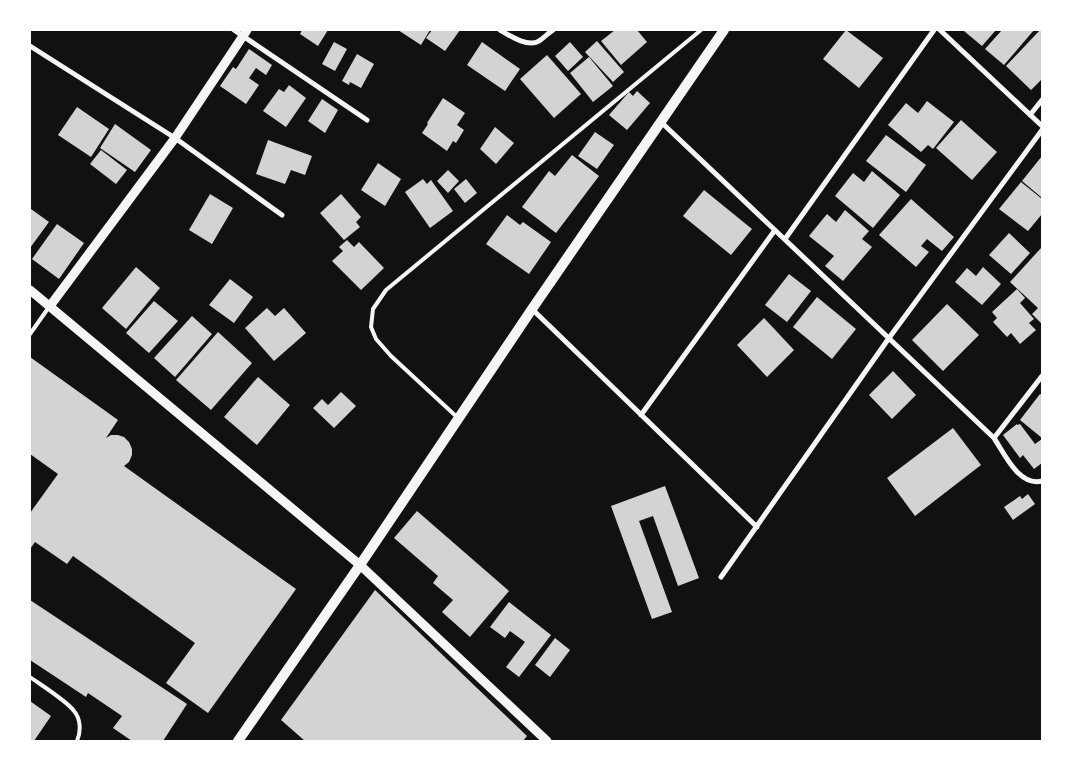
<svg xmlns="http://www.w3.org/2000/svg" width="1072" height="771" font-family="'Alegreya Sans',sans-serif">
<rect width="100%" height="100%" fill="#111"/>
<!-- building -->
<path fill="#d3d3d3" d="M302 30H328L318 46 300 34Z
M398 30H430L421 45Z
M432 30H460L445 51 426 38Z
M615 30H637L647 42 621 65 601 41Z
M846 30 883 58 859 88 823 59Z
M965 30H996L982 46 964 31Z
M1002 30H1034L1004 65 985 49Z
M1040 30H1042V79L1031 90 1006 66Z
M597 41 624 72 613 82 585 52Z
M334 42 347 49 335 71 322 64Z
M482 42 520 69 505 91 467 65Z
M570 42 583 57 568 71 555 56Z
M249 49 272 65 266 75 256 68 249 78 259 85 246 104 220 86 233 67 236 69Z
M357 54 374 64 361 88 350 82 349 85 342 81Z
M547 55 581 94 554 118 520 79Z
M589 57 613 86 593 102 570 73Z
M289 85 306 98 286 127 263 111 279 89 284 92Z
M637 91 650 103 627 130 609 115 629 92 633 96Z
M443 98 465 113 457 125 464 130 456 143 453 141 447 151 422 133 428 124 427 123Z
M322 99 338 110 325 133 308 121Z
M927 101 954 122 933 149 928 145 921 152 888 125 906 103 918 113Z
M77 107 109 129 91 157 58 135Z
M961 120 997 152 972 180 936 148Z
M115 124 151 150 135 172 100 148Z
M495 127 514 143 496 164 480 149Z
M595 132 614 145 597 169 578 156Z
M886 135 926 165 906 192 866 161Z
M268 140 312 156 305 175 291 170 285 184 256 174Z
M101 150 127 170 116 184 90 164Z
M572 155 599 176 556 233 522 207 549 171 555 176Z
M1042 156V196L1041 197 1022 181Z
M378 163 401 179 385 206 361 190Z
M448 170 459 181 448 193 437 181Z
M872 171 900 195 873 228 835 196 853 173 864 182Z
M423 179 427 184 431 180 453 211 430 228 405 192Z
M466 179 477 193 465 203 454 189Z
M1021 182 1042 199V214L1028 231 999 209Z
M704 190 752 229 731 255 683 216Z
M210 194 233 208 212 244 189 230Z
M341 194 361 217 356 222 360 227 344 240 320 213Z
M911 199 954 237 942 251 927 239 921 246 929 252 916 267 879 235Z
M31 209 49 222 30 248V211Z
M845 210 869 231 862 239 872 247 843 281 825 266 834 256 809 236 827 214 836 222Z
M507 215 520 225 523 222 551 242 529 274 486 244Z
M57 224 84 243 59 279 32 259Z
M1009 233 1030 253 1011 274 989 255Z
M347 240 354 247 359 242 384 268 361 290 332 261 343 251 339 247Z
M1041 248 1042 249V324L1032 314 1038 308 1010 282Z
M136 267 160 288 126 329 102 308Z
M983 267 1001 284 982 305 955 282 967 268 976 276Z
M789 274 811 291 787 322 765 305Z
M230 279 253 297 234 323 209 305Z
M1017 289 1025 298 1020 303 1034 319 1029 323 1036 330 1020 344 1011 333 1007 337 993 322 997 318 992 312Z
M817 297 856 329 832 359 793 327Z
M154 301 178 321 149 353 126 333Z
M947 304 979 335 943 371 912 340Z
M267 308 275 316 284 308 306 333 274 361 245 328Z
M192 316 212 334 175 377 154 358Z
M764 318 794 350 767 377 737 345Z
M218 332 252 363 211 410 176 380Z
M30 357 118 420 106 438 111 435H118L124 437 129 442 132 449V455L129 462 124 466 296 589 208 713 166 683 195 643 73 556 67 564 35 542 30 549V513L58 474 30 454Z
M893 371 916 395 892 419 869 395Z
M258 377 290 405 257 445 224 417Z
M341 392 356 406 334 428 313 408 322 399 328 405Z
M1040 394 1042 395V438L1020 420Z
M1017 424V425L1020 424 1035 444 1042 439V463L1034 469 1023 455 1020 458 1003 435Z
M953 428 981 465 915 516 887 478Z
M665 486 699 578 678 586 653 516 639 521 672 612 652 619 611 506Z
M1028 494 1035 504 1013 520 1004 507 1020 496 1022 499Z
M417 511 509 591 470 637 442 612 453 600 433 583 438 576 394 538Z
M375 590 527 736 523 741H305L281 720Z
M30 600 187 704 163 741H132L113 728 122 716 88 693 86 697 30 660Z
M509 602 551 635 519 677 506 667 525 642 510 631 505 638 490 627Z
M555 638 570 650 550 677 535 665Z
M30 701 51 716 34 741H30Z"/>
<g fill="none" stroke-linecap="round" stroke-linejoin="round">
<!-- service -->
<path stroke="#f5f5f5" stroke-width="4" d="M30 334 49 307
M458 418 391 356 376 339 371 327 373 309 386 290 701 30
M30 677C41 685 67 701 74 711 81 719 81 732 77 741"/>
<!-- minor -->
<path stroke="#f5f5f5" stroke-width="5" d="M234 30 367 120
M500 30C510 36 528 48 539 41 544 38 548 33 553 30
M940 30 1042 126
M30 46 175 138 282 215
M1030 115 1042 100
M661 122 994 438C1004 453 1019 487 1042 481
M785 239 934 30
M532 309 757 527
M641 415 775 230
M994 438 1042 376
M721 577 889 338 1042 130"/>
<!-- tertiary -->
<path stroke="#f5f5f5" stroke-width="9" d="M30 290 360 565 547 741
M50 306 175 138 247 30"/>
<!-- secondary -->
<path stroke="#f5f5f5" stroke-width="10" d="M238 741 360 565 532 309 724 30"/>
</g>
<!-- border -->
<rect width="1072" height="771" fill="none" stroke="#ffffff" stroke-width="62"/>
</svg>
